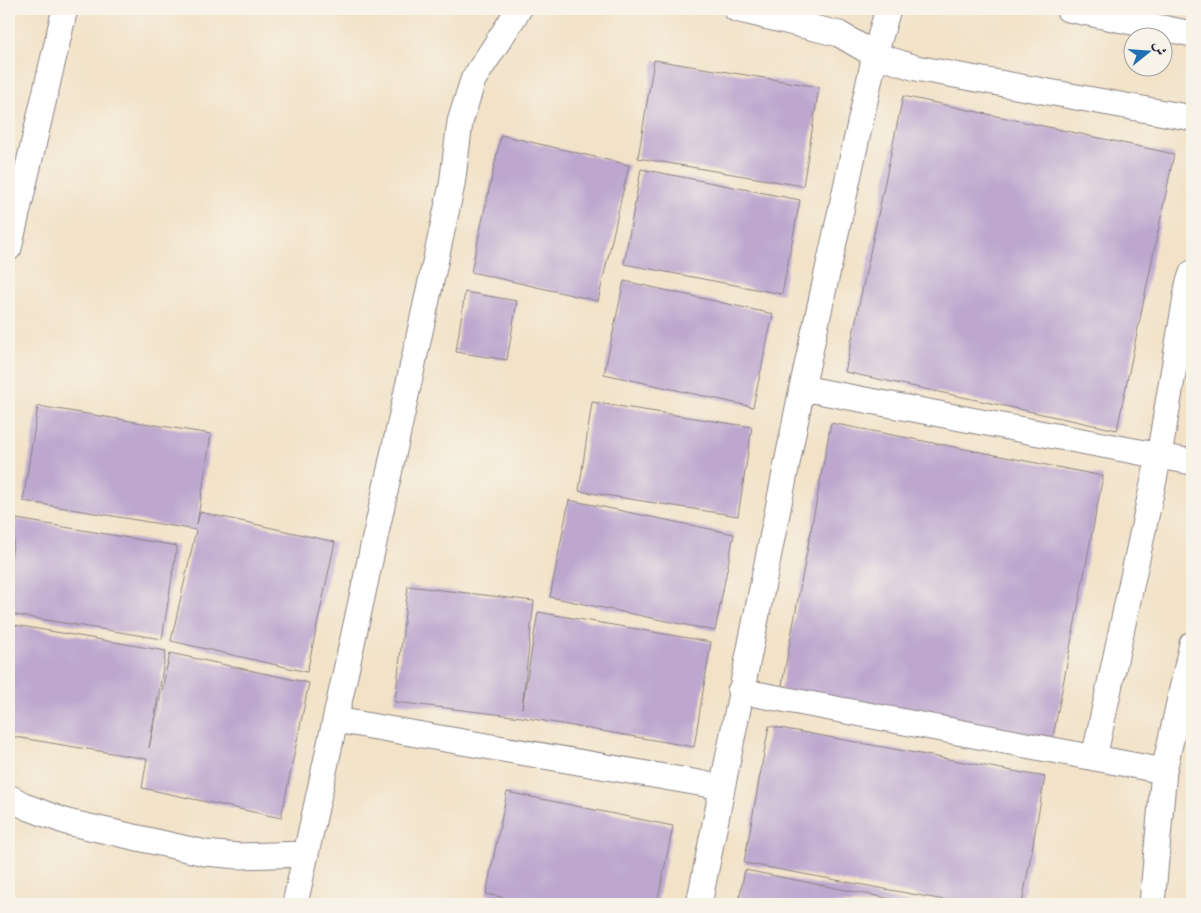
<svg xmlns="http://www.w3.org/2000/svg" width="1201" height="913" font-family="'Libre Bodoni',Amiri,serif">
<rect width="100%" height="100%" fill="#f7f3e8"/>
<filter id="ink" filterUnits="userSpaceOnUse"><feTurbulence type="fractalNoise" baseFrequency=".02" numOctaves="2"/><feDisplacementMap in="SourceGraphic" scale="10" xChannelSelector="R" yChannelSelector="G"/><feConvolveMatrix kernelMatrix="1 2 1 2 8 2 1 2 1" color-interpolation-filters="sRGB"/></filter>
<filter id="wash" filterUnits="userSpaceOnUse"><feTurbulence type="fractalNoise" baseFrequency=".0096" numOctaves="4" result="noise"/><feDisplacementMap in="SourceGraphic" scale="20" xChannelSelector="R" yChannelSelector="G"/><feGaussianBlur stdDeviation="1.12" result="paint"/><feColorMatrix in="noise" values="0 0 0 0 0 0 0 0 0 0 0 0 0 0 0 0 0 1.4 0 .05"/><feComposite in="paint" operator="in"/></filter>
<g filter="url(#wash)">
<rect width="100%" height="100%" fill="#f2e2c8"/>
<g id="blocks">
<!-- building -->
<path fill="#bda7cf" d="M654 60 819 87 803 186 638 158Z
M903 96 1174 154 1117 430 845 372Z
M501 135 629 165 598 301 471 272Z
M641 169 800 200 782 294 624 264Z
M624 281 773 314 753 407 604 374Z
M465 292 517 301 507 360 456 352Z
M592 402 752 427 738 516 579 491Z
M38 406 211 434 197 524 200 512 335 542 307 672 171 641 196 530 23 501Z
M831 423 1103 476 1052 742 781 690Z
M569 500 734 534 715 631 550 597Z
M17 519 177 546 162 639 9 614V571Z
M408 586 534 601 522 708 538 612 711 642 694 747 521 717 395 702Z
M9 624 166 651 149 748 170 653 309 683 281 818 142 788 147 759 9 736Z
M769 726 1045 777 1022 904H966L744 863Z
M507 792 673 826 657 904H535L486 894Z
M745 870 912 903V904H738Z"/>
</g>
</g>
<g filter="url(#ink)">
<use href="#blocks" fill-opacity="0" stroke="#8a8282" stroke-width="1"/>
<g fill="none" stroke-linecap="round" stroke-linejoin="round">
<defs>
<path id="minor" d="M736 9 839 34 875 55 916 68 1192 118
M1068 9 1192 34
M9 248 65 9
M802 388 1192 462
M740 691 1164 771
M336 720 722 787
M1094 758 1159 456 1188 285 1192 273
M9 797 27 807 67 822 205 853 238 856 306 854
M295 904 452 185 460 122 473 80 519 9
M699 904 802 388 875 55 888 9
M1152 904 1164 771 1192 644"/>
</defs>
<!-- minor casing -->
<use href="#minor" stroke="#8a8282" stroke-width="27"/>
<!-- minor -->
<use href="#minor" stroke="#fff" stroke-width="25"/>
</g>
</g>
<!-- margin -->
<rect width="1201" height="913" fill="none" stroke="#f7f3e8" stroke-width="30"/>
<!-- north arrow -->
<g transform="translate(1148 52) rotate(73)"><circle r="24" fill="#f7f3e8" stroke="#a29fa3"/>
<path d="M0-4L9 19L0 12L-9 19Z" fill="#1f6fb2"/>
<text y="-8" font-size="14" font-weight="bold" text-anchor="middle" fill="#22223b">ش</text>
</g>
</svg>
